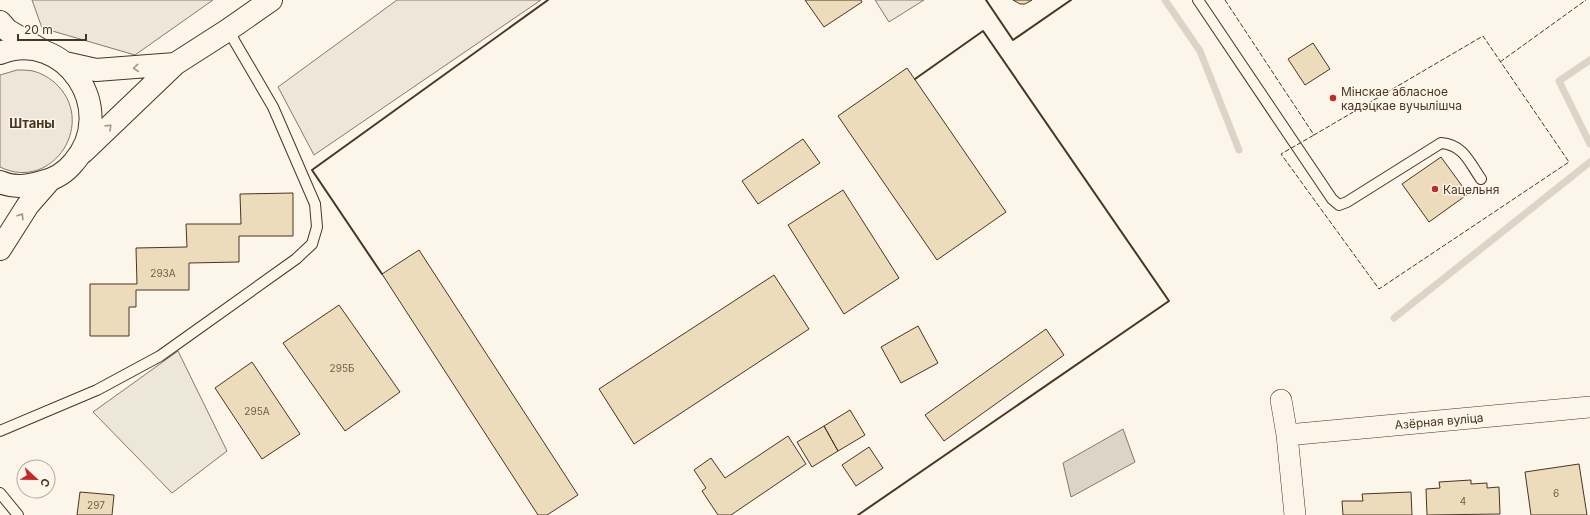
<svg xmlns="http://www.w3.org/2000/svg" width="1590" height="515" font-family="Inter,sans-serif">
<rect width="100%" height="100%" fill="#fbf6e9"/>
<!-- green -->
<path fill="#ede6d9" stroke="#887966" d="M32 0H213L135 55 42 28Z
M397 0H541L314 155 278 87Z
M17 70C22 70 28 70 33 71 41 73 48 77 54 82 99 121 53 193 0 167V75Z"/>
<!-- parking -->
<path fill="#ede7d9" stroke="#887966" d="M875 0H924L889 22Z
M178 351 227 451 172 493 93 412Z"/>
<!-- water -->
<path fill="#dcd4c6" stroke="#887966" d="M1123 429 1135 462 1071 497 1063 463Z"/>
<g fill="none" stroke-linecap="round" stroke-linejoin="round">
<!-- stream -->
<path stroke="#dcd4c6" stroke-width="7" d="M1165 0 1200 51 1239 150
M1590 60 1559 81 1590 144
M1394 318 1590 162"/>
</g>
<!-- building -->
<path fill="#ecdcbc" stroke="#4a3520" d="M805 0H861L862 2 824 27Z
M1013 0H1032L1025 4H1020Z
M1313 43 1330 69 1305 85 1288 59Z
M907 68 1006 212 937 260 838 116Z
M803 139 820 163 758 204 742 181Z
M1441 157 1468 194 1429 222 1402 184Z
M843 190 899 278 844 314 788 225Z
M293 193V236H239V262L189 263V290H136V307H129V336H90V284H137L136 248 187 247 186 224H241L240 194Z
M419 250 578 495 547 515H538L382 274Z
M774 275 809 329 634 444 599 389Z
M339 305 400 392 345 431 283 343Z
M918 326 938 363 901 383 881 347Z
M1046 329 1064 355 944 441 925 415Z
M252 362 300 434 262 459 215 388Z
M850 410 865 435 838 451 824 426Z
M824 426 838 451 812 467 797 442Z
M788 436 806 464 731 515H718L702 491 706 488 694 470 711 458 725 478Z
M869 447 883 468 856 486 842 465Z
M1579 464 1587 515H1531L1525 472Z
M1471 480V484L1487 483V488L1499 487 1500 514 1427 515 1426 489 1440 488 1439 482Z
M80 492 114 495 112 515H77Z
M1411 492 1412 515H1343L1342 501H1363L1362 494Z"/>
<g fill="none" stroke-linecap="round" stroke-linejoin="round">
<defs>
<path id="lane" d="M1198 0 1332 199 1339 205 1347 202 1441 143C1464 145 1469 162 1481 179
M0 431 97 390 160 356 296 259 312 244 317 227 315 204 273 107 228 30
M0 493 18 515"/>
<path id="street" d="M1281 400 1287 435 1295 515
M1287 435 1590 407"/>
<path id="secondary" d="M0 22 7 30 43 51"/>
<path id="primary" d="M0 53C65 28 119 110 74 162 66 172 55 179 42 182 29 186 13 188 0 182
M65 63 96 70 175 64
M83 152 175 64 228 30 271 0
M0 249 28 205 49 181"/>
</defs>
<!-- lane casing -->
<use href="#lane" stroke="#4a3520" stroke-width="12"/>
<!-- street casing -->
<use href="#street" stroke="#4a3520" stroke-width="22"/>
<!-- secondary casing -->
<use href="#secondary" stroke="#4a3520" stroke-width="24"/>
<!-- primary casing -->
<use href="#primary" stroke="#4a3520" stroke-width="24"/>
<!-- lane -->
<use href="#lane" stroke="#fbf6e9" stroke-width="10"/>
<!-- street -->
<use href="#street" stroke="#fbf6e9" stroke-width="21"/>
<!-- secondary -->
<use href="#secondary" stroke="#fbf6e9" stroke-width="22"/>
<!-- primary -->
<use href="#primary" stroke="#fbf6e9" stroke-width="22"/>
<!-- fence -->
<path stroke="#4a3520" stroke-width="1" stroke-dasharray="5 2" stroke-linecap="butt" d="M1225 0 1314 135 1483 36 1569 162 1379 289 1281 154 1314 135
M1500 62 1586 0"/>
<!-- wall -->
<path stroke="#4a3520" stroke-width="2" d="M986 0 1013 40 1071 0
M382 274 312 170 548 0
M858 515 1169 301 983 31 915 79"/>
</g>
<!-- one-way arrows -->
<defs><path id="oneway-chevron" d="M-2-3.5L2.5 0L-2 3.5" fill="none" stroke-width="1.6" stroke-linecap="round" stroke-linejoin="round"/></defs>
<g stroke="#a29684">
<use href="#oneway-chevron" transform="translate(136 68) rotate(175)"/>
<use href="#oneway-chevron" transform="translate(109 127) rotate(-44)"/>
<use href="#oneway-chevron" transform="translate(21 216) rotate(-57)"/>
</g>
<!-- markers -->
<g fill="#c62828" stroke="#fbf6e9" stroke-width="1.5">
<circle cx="1333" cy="98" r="4"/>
<circle cx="1435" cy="189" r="4"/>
</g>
<g text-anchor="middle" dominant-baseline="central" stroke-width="3" stroke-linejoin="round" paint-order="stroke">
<!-- number labels -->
<g font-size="10" fill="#725f47">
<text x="163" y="273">293А</text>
<text x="342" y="368">295Б</text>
<text x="257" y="411">295А</text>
<text x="1556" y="493">6</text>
<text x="1463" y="501">4</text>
<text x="96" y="505">297</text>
</g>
<!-- poi labels -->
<g font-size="12" fill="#4a3520" stroke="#fbf6e9" text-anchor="start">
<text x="1341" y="91">Мінскае абласное<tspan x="1341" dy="14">кадэцкае вучылішча</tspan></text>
<text x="1443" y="189">Кацельня</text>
</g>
<!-- street labels -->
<g font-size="12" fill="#4a3520" stroke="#fbf6e9">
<text transform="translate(1439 421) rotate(-5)">Азёрная вуліца</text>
</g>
<!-- neighbourhood labels -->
<g font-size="13" font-weight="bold" fill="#4a3520" stroke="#fbf6e9">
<text x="32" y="123">Штаны</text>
</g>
</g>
<!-- north arrow -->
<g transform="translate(36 479) rotate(112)"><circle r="19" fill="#fbf6e9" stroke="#b4a999"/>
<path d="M0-3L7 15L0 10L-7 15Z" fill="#c62828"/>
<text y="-6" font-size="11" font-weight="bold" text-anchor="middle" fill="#4a3520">С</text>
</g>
<!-- scale -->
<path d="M18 34v6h68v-6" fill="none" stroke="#4a3520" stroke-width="2"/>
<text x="24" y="34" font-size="12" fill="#4a3520" stroke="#fbf6e9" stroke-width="3" paint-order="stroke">20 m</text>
</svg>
